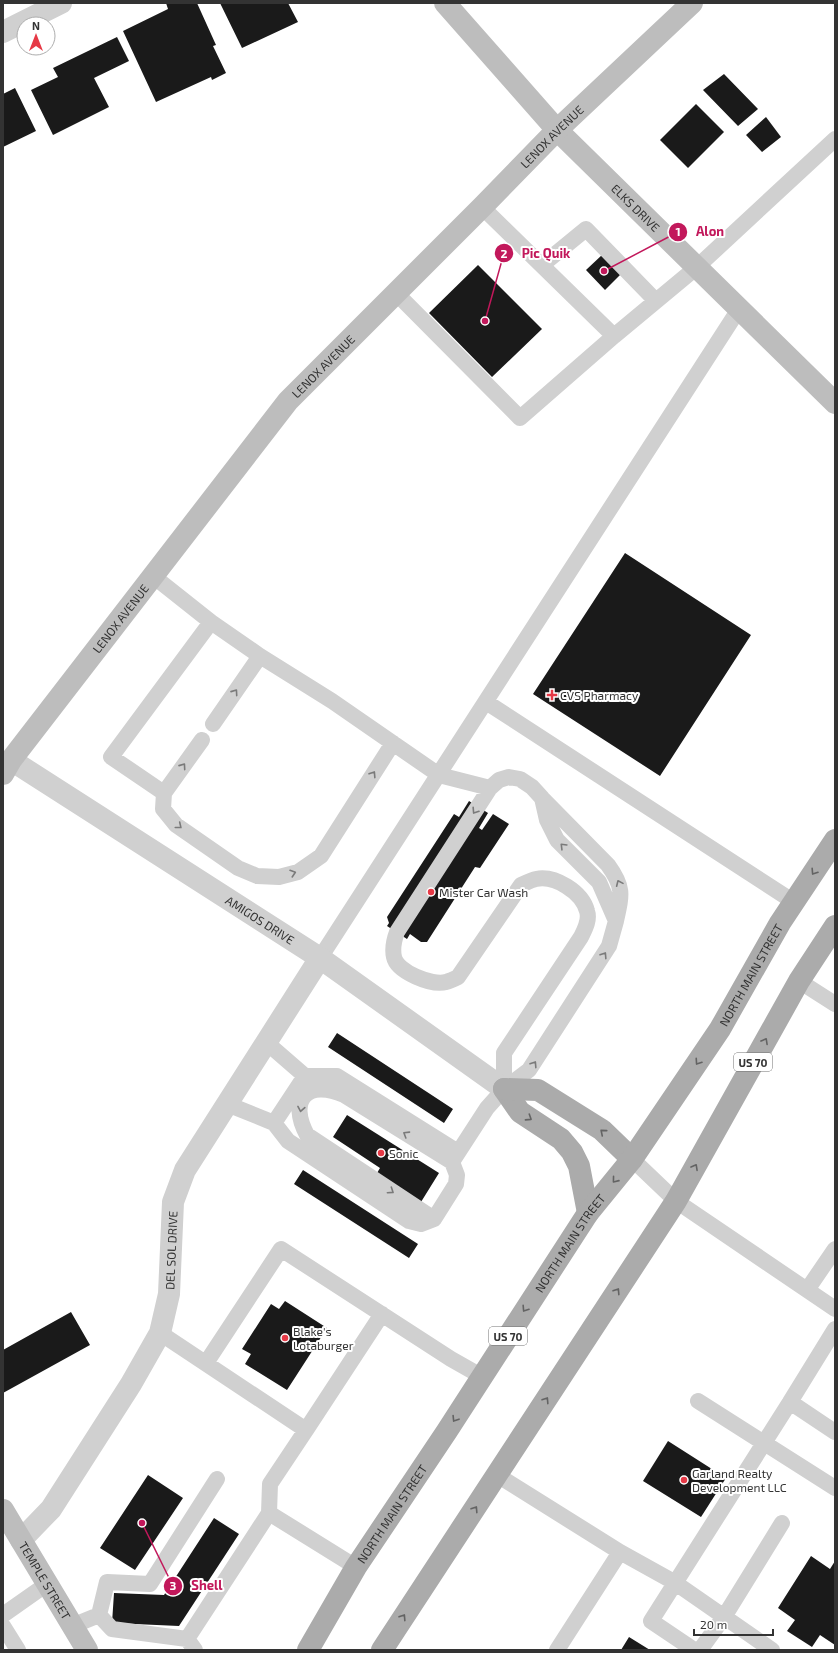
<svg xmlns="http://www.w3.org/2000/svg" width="838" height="1653" font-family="'Exo 2',sans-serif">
<rect width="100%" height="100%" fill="#fff"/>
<!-- building -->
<path fill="#1a1a1a" d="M166 3H197L216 45 213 46 226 73 212 80 211 77 156 102 123 31 168 9Z
M220 3H288L298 22 242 48Z
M117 37 129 61 94 78 109 107 53 135 31 90 58 77 53 68Z
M724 74 758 109 738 126 703 90Z
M15 88 36 131 3 147V94Z
M696 104 724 132 688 168 660 140Z
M766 117 781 137 762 152 746 135Z
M603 254 622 273 605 290 586 270Z
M478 265 542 329 492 377 429 313Z
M625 553 751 635 660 776 533 694Z
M469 801 488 813 479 828 482 830 493 814 509 824 480 868 475 867 427 942H421L410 934 407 939 387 926 389 923 387 917 454 814 459 817Z
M337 1033 453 1109 444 1123 328 1047Z
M347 1115 439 1173 421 1202 377 1173 380 1168 333 1137Z
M303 1170 418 1244 409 1258 294 1184Z
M285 1301 327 1328 287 1390 245 1364 251 1354 242 1349 271 1304 279 1309Z
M71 1312 90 1345 3 1393V1350Z
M668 1441 726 1478 701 1517 643 1481Z
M148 1475 183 1498 135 1570 100 1548Z
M214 1518 239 1534 179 1626 112 1623 114 1593 164 1595Z
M811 1556 830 1569 835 1561V1645L820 1635 812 1647 787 1631 795 1620 778 1608Z
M629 1637 650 1650H621Z"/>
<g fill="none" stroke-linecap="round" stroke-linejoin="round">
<!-- lane -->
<path stroke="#d0d0d0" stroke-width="16" d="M482 207 614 336
M542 265 586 229 656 301
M396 293 520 418 614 336 697 267 835 139
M153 576 211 622 260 656 332 701 439 775 490 788
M486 702 794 902
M213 724 260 656
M202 740 164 793 163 809 176 825 238 868 257 876 279 877 298 872 321 856 393 743
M164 793 111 757 211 622
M543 799 608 865C624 887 622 894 616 921
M320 958 739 309
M799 981 835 1004
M267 1043 305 1076
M227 1104 274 1123
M632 1159 676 1201 835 1309
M452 1162 487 1108 504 1089 529 1070 609 946 616 921 599 882 557 840 547 820 542 798 532 787 520 779 509 777 499 780 490 788 397 932C394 940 392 948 394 957 397 972 432 986 446 982 450 981 454 979 458 977L521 885C526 883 531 880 536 879 555 875 582 892 587 911 590 920 585 929 581 937L504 1053V1089
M434 1219 307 1135C288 1100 307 1079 344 1095L452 1162 457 1175 456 1184 434 1219 421 1224 409 1221 288 1141 274 1123 305 1076H337L458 1152
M807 1290 835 1249
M835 1329 790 1402 835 1432
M160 1333 306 1430 382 1314
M206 1363 281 1249 451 1359 481 1376
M698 1401 835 1488
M497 1475 620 1552 674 1582 772 1650
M269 1513 270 1484 306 1430
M3 1615 47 1584
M99 1615 107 1582 150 1584 217 1479
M3 1626 18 1650
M72 1626 99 1615 112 1629 187 1639
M195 1650 187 1639 269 1513 356 1567
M557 1650 620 1552
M694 1650 651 1621 790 1402
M700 1650 724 1617 782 1523"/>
<!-- street -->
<g stroke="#d0d0d0" stroke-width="22">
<path d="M3 32 61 3"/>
<path id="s1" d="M11 760 320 958 504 1089"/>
<path id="s2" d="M21 1540 51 1509 131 1384 160 1333 169 1294 173 1202 185 1170 320 958"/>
</g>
<!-- secondary -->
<g stroke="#bdbdbd" stroke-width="22">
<path id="s3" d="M445 3 557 130 835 403"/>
<path id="s4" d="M3 774 11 760 288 401 482 207 557 130 692 3"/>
<path id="s5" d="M3 1510 87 1650"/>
</g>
<!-- primary -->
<g stroke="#ababab" stroke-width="22">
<path d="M504 1089 520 1112 561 1139 572 1152 579 1166 588 1213"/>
<path d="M504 1089 538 1090 602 1130 632 1159"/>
<path id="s6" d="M308 1650 356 1567 447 1431 588 1213 632 1159 720 1029 780 923 835 840"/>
<path d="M382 1650 676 1201 799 981 835 926"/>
</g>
</g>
<!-- one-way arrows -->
<defs><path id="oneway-chevron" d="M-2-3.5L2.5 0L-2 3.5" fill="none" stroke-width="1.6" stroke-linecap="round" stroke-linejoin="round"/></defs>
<g stroke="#7a7a7a">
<use href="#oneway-chevron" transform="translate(235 692) rotate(-55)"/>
<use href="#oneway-chevron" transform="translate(183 766) rotate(-55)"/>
<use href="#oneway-chevron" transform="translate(373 774) rotate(-57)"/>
<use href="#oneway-chevron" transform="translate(475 811) rotate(123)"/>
<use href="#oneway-chevron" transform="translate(179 826) rotate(39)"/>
<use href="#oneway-chevron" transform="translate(563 846) rotate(-135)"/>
<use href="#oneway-chevron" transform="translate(293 873) rotate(-18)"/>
<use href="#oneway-chevron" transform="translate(619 883) rotate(-114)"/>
<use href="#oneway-chevron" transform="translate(604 955) rotate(-57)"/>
<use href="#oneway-chevron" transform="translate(534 1064) rotate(-57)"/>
<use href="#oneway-chevron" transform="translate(301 1109) rotate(100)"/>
<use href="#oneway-chevron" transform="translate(406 1134) rotate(-148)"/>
<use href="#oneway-chevron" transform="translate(391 1191) rotate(34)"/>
</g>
<g stroke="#636363">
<use href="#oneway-chevron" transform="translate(814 872) rotate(123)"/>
<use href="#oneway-chevron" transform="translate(765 1041) rotate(-61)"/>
<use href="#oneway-chevron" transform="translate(698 1062) rotate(124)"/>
<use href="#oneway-chevron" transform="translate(529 1118) rotate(33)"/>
<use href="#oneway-chevron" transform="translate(603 1132) rotate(-140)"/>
<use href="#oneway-chevron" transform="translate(695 1167) rotate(-61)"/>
<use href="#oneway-chevron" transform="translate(615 1180) rotate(129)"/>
<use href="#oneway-chevron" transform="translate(617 1291) rotate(-57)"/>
<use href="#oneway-chevron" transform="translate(525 1309) rotate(123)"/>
<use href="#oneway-chevron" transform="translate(546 1400) rotate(-57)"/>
<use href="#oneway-chevron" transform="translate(455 1419) rotate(122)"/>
<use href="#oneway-chevron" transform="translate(475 1509) rotate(-57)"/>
<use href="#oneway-chevron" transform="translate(403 1617) rotate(-57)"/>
</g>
<!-- markers -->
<g fill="#e63946" stroke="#fff" stroke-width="1.5">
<path d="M550 689h4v4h4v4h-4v4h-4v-4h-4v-4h4z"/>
<circle cx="431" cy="892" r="4"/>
<circle cx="381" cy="1153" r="4"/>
<circle cx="285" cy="1338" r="4"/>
<circle cx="684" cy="1480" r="4"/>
</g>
<g text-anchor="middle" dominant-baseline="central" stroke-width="4" stroke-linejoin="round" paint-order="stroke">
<!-- shield labels -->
<g fill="#fff" stroke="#707070" stroke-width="1">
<rect x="734" y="1053" width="38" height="18" rx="3"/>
<rect x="489" y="1327" width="38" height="18" rx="3"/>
</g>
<g font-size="11" font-weight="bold" fill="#333">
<text x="753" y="1062">US 70</text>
<text x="508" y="1336">US 70</text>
</g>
<!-- street labels -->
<g font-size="12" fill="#333" stroke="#fff">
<text stroke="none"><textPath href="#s4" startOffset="843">LENOX AVENUE</textPath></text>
<text stroke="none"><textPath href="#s3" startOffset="280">ELKS DRIVE</textPath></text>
<text stroke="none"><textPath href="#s4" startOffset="519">LENOX AVENUE</textPath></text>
<text stroke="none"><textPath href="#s4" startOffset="195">LENOX AVENUE</textPath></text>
<text stroke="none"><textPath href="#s1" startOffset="296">AMIGOS DRIVE</textPath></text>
<text stroke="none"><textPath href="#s6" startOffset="808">NORTH MAIN STREET</textPath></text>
<text stroke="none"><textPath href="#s6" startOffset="484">NORTH MAIN STREET</textPath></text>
<text stroke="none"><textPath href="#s2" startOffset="334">DEL SOL DRIVE</textPath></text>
<text stroke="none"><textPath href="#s6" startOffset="160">NORTH MAIN STREET</textPath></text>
<text stroke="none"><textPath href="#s5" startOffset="82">TEMPLE STREET</textPath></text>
</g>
<!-- poi labels -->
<g font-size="12" fill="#333" stroke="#fff" text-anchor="start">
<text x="560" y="695">CVS Pharmacy</text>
<text x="439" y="892">Mister Car Wash</text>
<text x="389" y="1153">Sonic</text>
<text x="293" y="1331">Blake's<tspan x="293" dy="14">Lotaburger</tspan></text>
<text x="692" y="1473">Garland Realty<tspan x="692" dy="14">Development LLC</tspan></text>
</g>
</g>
<!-- callouts -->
<path fill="none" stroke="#c2185b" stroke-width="1.5" d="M604 271L678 232M485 321L504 253M142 1523L173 1586"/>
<g fill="#c2185b" stroke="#fff" stroke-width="1.5">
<circle cx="604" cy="271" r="4"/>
<circle cx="485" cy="321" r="4"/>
<circle cx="142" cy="1523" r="4"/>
<circle cx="678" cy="232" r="10"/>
<circle cx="504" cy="253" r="10"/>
<circle cx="173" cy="1586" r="10"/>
</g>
<g font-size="12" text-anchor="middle" font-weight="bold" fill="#fff">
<text x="678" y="236">1</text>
<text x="504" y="258">2</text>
<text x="173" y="1590">3</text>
</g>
<g font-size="13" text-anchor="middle" font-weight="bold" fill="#c2185b" stroke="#fff" stroke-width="4" stroke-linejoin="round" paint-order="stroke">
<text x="710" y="236">Alon</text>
<text x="546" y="258">Pic Quik</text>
<text x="207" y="1590">Shell</text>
</g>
<!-- border -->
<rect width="838" height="1653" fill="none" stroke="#333333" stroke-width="8"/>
<!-- north arrow -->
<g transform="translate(36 36)"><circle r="19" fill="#ffffff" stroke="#adadad"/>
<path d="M0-3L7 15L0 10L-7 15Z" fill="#e63946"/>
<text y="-6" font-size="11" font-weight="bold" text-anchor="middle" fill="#333333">N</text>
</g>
<!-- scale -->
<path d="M694 1629v6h79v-6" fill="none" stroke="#333333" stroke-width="2"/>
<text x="700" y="1629" font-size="12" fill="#333333" stroke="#ffffff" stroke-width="3" paint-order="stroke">20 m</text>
</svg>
